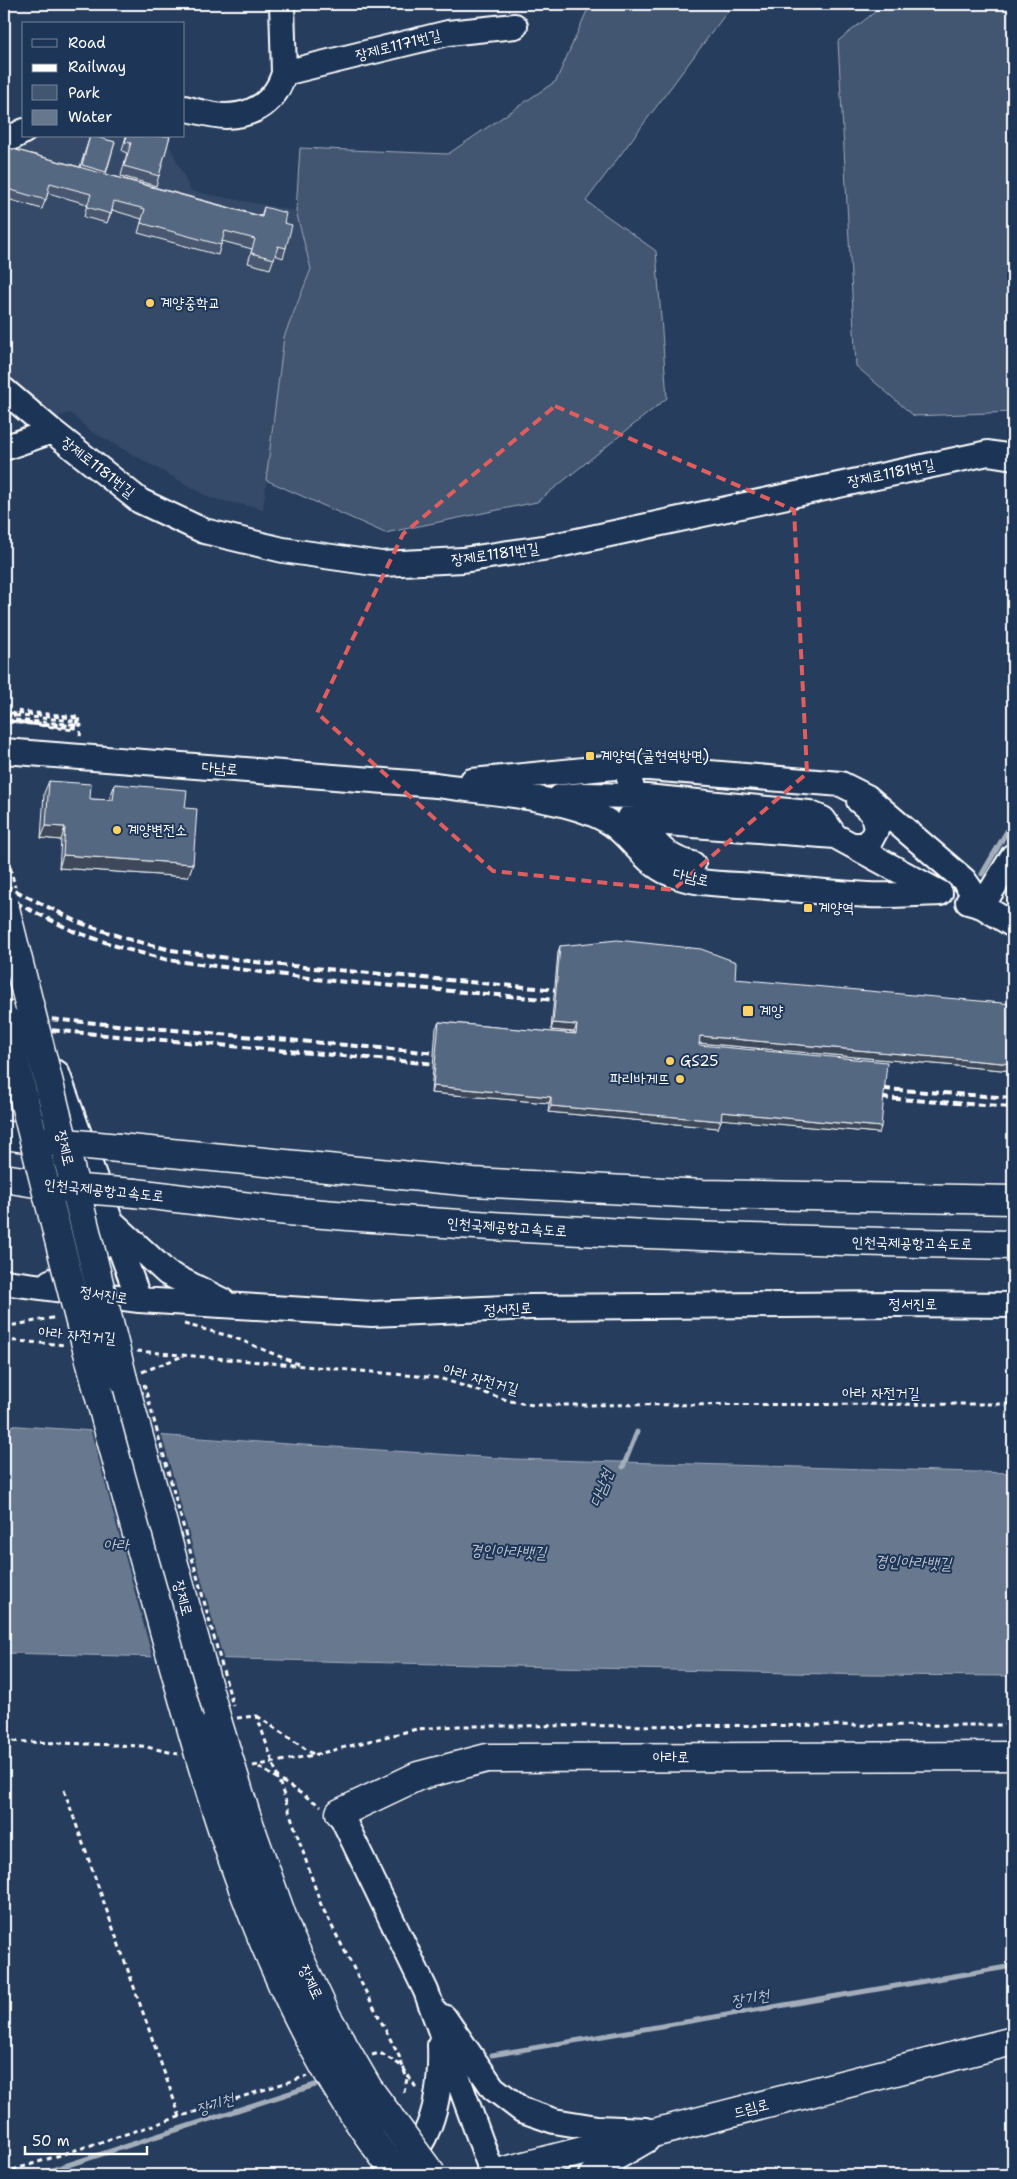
<svg xmlns="http://www.w3.org/2000/svg" width="1017" height="2179" font-family="'Shantell Sans','Poor Story',sans-serif">
<rect width="100%" height="100%" fill="#263d5e"/>
<filter id="ink" filterUnits="userSpaceOnUse"><feTurbulence type="fractalNoise" baseFrequency=".02" numOctaves="2"/><feDisplacementMap in="SourceGraphic" scale="10" xChannelSelector="R" yChannelSelector="G"/><feConvolveMatrix kernelMatrix="1 2 1 2 8 2 1 2 1" color-interpolation-filters="sRGB"/></filter>
<g filter="url(#ink)">
<!-- built -->
<path fill="#344a68" d="M26 136H165L191 191 296 211 311 269 284 337 263 509 210 498 89 430 70 413 49 420 4 382V148Z"/>
<!-- green -->
<path fill="#425672" stroke="#a0aab8" d="M590 4H733L586 201 656 251 667 398 537 502 385 533 266 480 284 337 311 269 296 211 300 148 448 154 556 81Z
M885 4H1013V412L914 416 856 366 838 41Z"/>
<!-- water -->
<path fill="#67788e" stroke="#a4aebb" d="M4 1425 514 1459 1013 1473V1676L868 1675 4 1653Z"/>
<!-- pier -->
<path fill="#263d5e" d="M90 1428 161 1433 224 1661 153 1659Z"/>
<g fill="none" stroke-linecap="round" stroke-linejoin="round">
<!-- stream -->
<path stroke="#a4aebb" stroke-width="5" d="M982 874 1013 821
M623 1467 637 1432
M492 2055 1013 1966
M37 2175 315 2085"/>
<defs>
<path id="minor" d="M282 4 284 73
M184 108C197 111 213 116 226 116 256 115 276 101 284 73L448 33 515 26
M4 142 24 131
M4 390 52 431
M4 448 52 431 140 501 204 531 283 550 381 564 463 560 549 547 988 453 1013 457
M4 751 436 785C483 792 574 797 612 824 632 838 645 863 669 873 694 885 727 884 755 886 792 889 830 893 868 895 892 896 916 894 940 893
M625 766C639 806 644 855 693 864
M472 781 625 766 841 784 867 797 964 880 982 906 1013 856
M560 797 583 795 636 796 809 813 823 819 835 836
M630 817 667 823 835 836 938 892
M854 846 869 843 876 830 873 813 859 801
M968 902 982 906 1013 925
M4 987 26 989
M57 1073 139 1300
M4 1282 139 1300 372 1314 530 1307 897 1304 1013 1305
M50 1282C88 1267 95 1260 113 1223L167 1273 223 1301
M340 1813 426 1991 493 2175
M444 2017 493 2088 522 2110 554 2121 597 2128 646 2130
M405 2166C412 2155 421 2145 426 2133 438 2107 441 2073 440 2045
M591 2175 602 2166 647 2140"/>
<path id="major" d="M123 1379 217 1720
M340 1813 418 1776 487 1758 1013 1756
M489 2175 1013 2041"/>
<path id="highway" d="M4 1135 45 1141
M119 1148 473 1182 703 1194 1013 1200
M4 1178 67 1188
M135 1193C194 1200 253 1208 311 1213 545 1233 779 1240 1013 1245"/>
</defs>
<!-- minor casing -->
<use href="#minor" stroke="#fff" stroke-width="28"/>
<!-- major casing -->
<use href="#major" stroke="#fff" stroke-width="31"/>
<!-- highway casing -->
<use href="#highway" stroke="#fff" stroke-width="31"/>
<!-- path -->
<path stroke="#fff" stroke-width="3" stroke-dasharray="5 4" stroke-linecap="butt" d="M77 718 11 713V721L78 726 79 717 15 711 14 720 81 725 80 738
M184 1324 233 1337 298 1364
M4 1327 57 1317
M4 1340 66 1345
M137 1351 439 1378 510 1401 533 1405 1013 1404
M142 1372 183 1356
M257 1716 313 1754
M4 1741 142 1746 178 1754
M253 1766 314 1755 417 1729 458 1726 1013 1725
M259 1767 321 1806
M64 1790 180 2117
M372 2055 380 2053 402 2066 417 2089
M4 2173 307 2076"/>
<!-- minor -->
<use href="#minor" stroke="#1d3557" stroke-width="24"/>
<!-- major -->
<use href="#major" stroke="#1d3557" stroke-width="28"/>
<!-- highway -->
<use href="#highway" stroke="#1d3557" stroke-width="28"/>
<!-- rail -->
<path stroke="#fff" stroke-width="4" stroke-dasharray="8 4" stroke-linecap="butt" d="M4 885 78 922 124 938 171 950 270 964 569 991
M4 897 73 931 122 948 168 960 324 980 567 1001
M4 1015 448 1054
M4 1026 447 1065
M871 1088 1013 1098
M869 1097 1013 1107"/>
<defs>
<path id="major-bridge" d="M4 904 123 1379
M4 1018C51 1212 100 1406 155 1598 211 1800 264 2009 398 2175
M217 1720 246 1815 289 1936 327 2017 368 2088 432 2175"/>
<path id="highway-bridge" d="M45 1141 119 1148
M67 1188 135 1193"/>
</defs>
<!-- major-bridge casing -->
<use href="#major-bridge" stroke="#fff" stroke-width="31" stroke-linecap="butt"/>
<!-- highway-bridge casing -->
<use href="#highway-bridge" stroke="#fff" stroke-width="31" stroke-linecap="butt"/>
<!-- path-bridge -->
<path stroke="#fff" stroke-width="3" stroke-dasharray="5 4" stroke-linecap="butt" d="M4 720 74 730 75 721 9 715 8 722 76 728 77 718
M4 841 15 887
M144 1384 233 1706
M237 1718 257 1716 321 1905 399 2056 407 2079 403 2096"/>
<!-- major-bridge -->
<use href="#major-bridge" stroke="#1d3557" stroke-width="28"/>
<!-- highway-bridge -->
<use href="#highway-bridge" stroke="#1d3557" stroke-width="28"/>
</g>
<!-- wall -->
<path fill="#49596f" stroke="#fff" d="M90 136 115 142 106 174 261 216 264 207 284 223 286 248 283 258 275 255 270 269 248 263 252 249 222 241 218 255 138 233 142 219 112 210 107 223 84 217 87 204 48 193 42 209 4 198V165L9 148 80 167Z
M126 136H170L156 186 121 176 127 153 122 151Z
M49 781 90 799 110 800V797L115 784 185 808 193 864 188 877 59 868 61 840 41 838 44 793Z
M560 946 735 979 1013 1071 699 1043V1045L879 1133 721 1119 718 1128 548 1112 549 1103 431 1093 436 1028 439 1022 574 1034V1032L551 1030 558 952Z"/>
<!-- shaded-wall -->
<path fill="#3c485a" stroke="#fff" d="M46 826 65 827 61 840 41 838Z
M63 855 193 864 188 877 59 868Z
M553 1023 577 1025 574 1032 551 1030Z
M700 1036 1013 1064V1071L698 1043Z
M433 1086 551 1097 549 1103 431 1093Z
M551 1106 721 1121 718 1128 548 1112Z
M722 1112 881 1127 879 1133 719 1119Z"/>
<!-- building -->
<path fill="#556781" stroke="#fff" d="M90 136H93L115 142 106 172 82 165Z
M127 136H170L159 176 124 166 131 143 125 142Z
M9 148 262 217 264 207 286 213 284 223 292 225 286 248 278 246 274 259 251 253 255 239 225 231 221 245 141 223 145 209 114 201 111 214 87 207 91 194 50 183 46 200 4 188V184L7 171 4 170V168Z
M49 781 91 784 90 799 113 800 115 784 187 790 185 808 197 809 193 864 63 855 65 827 46 826Z
M617 940 701 949 736 962 735 979 1013 1004V1064L700 1036 699 1045 887 1062 881 1127 722 1112 721 1121 551 1106V1097L433 1086 439 1022 576 1034 577 1025 553 1023 560 946Z"/>
</g>
<!-- marked area -->
<path fill="none" stroke="#e05e5e" stroke-width="4" stroke-dasharray="10 6" stroke-linejoin="round" d="M555 406 794 510 807 773 673 890 493 871 317 713 403 534Z"/>
<!-- markers -->
<g fill="#ffd166" stroke="#1d3557" stroke-width="2">
<circle cx="150" cy="303" r="5"/>
<rect x="585" y="751" width="10" height="10" rx="2.5"/>
<circle cx="117" cy="830" r="5"/>
<rect x="803" y="903" width="10" height="10" rx="2.5"/>
<rect x="742" y="1005" width="12" height="12" rx="2.5"/>
<circle cx="670" cy="1061" r="5"/>
<circle cx="680" cy="1079" r="5"/>
</g>
<g text-anchor="middle" dominant-baseline="central" stroke-width="4" stroke-linejoin="round" paint-order="stroke">
<!-- street labels -->
<g font-size="15" fill="#fff" stroke="#1d3557">
<text transform="translate(398 45) rotate(-14)">장제로1171번길</text>
<text transform="translate(98 467) rotate(38)">장제로1181번길</text>
<text transform="translate(891 473) rotate(-12)">장제로1181번길</text>
<text transform="translate(495 554) rotate(-8)">장제로1181번길</text>
<text transform="translate(220 768) rotate(5)">다남로</text>
<text transform="translate(691 877) rotate(13)">다남로</text>
<text transform="translate(65 1148) rotate(76)">장제로</text>
<text transform="translate(104 1190) rotate(6)">인천국제공항고속도로</text>
<text transform="translate(507 1227) rotate(4)">인천국제공항고속도로</text>
<text transform="translate(912 1243) rotate(1)">인천국제공항고속도로</text>
<text transform="translate(104 1295) rotate(9)">정서진로</text>
<text x="913" y="1304">정서진로</text>
<text transform="translate(508 1309) rotate(-3)">정서진로</text>
<text transform="translate(77 1335) rotate(5)">아라 자전거길</text>
<text transform="translate(481 1379) rotate(16)">아라 자전거길</text>
<text x="881" y="1393">아라 자전거길</text>
<text transform="translate(183 1598) rotate(75)">장제로</text>
<text x="671" y="1757">아라로</text>
<text transform="translate(311 1982) rotate(65)">장제로</text>
<text transform="translate(751 2108) rotate(-14)">드림로</text>
</g>
<!-- poi labels -->
<g font-size="15" fill="#fff" stroke="#1d3557" text-anchor="start">
<text x="160" y="303">계양중학교</text>
<text x="600" y="756">계양역(귤현역방면)</text>
<text x="127" y="830">계양변전소</text>
<text x="818" y="908">계양역</text>
<text x="759" y="1011">계양</text>
<text x="680" y="1061">GS25</text>
<text x="670" y="1079" text-anchor="end">파리바게뜨</text>
</g>
<!-- water labels -->
<g font-size="16" font-style="italic" fill="#bbc2cc" stroke="#1d3557">
<text transform="translate(601 1488) rotate(-69)">다남천</text>
<text x="116" y="1544">아라</text>
<text transform="translate(508 1551) rotate(2)">경인아라뱃길</text>
<text transform="translate(913 1562) rotate(2)">경인아라뱃길</text>
<text transform="translate(750 1998) rotate(-10)">장기천</text>
<text transform="translate(215 2104) rotate(-18)">장기천</text>
</g>
</g>
<!-- margin -->
<rect width="1017" height="2179" fill="none" stroke="#1d3557" stroke-width="20"/>
<rect x="10" y="10" width="997" height="2159" fill="none" stroke="#fff" stroke-width="2" filter="url(#ink)"/>
<!-- legend -->
<rect x="22" y="22" width="162" height="115" fill="#1d3557" stroke="#77869a"/>
<rect x="32" y="39" width="25" height="8" fill="#1d3557" stroke="#77869a"/>
<text x="68" y="48" font-size="15" fill="#ffffff">Road</text>
<rect x="32" y="64" width="25" height="8" fill="#ffffff" stroke="#77869a"/>
<text x="68" y="72" font-size="15" fill="#ffffff">Railway</text>
<rect x="32" y="85" width="25" height="15" fill="#425672" stroke="#77869a"/>
<text x="68" y="98" font-size="15" fill="#ffffff">Park</text>
<rect x="32" y="110" width="25" height="15" fill="#67788e" stroke="#77869a"/>
<text x="68" y="122" font-size="15" fill="#ffffff">Water</text>
<!-- scale -->
<path d="M25 2146v8h122v-8" fill="none" stroke="#ffffff" stroke-width="2.5"/>
<text x="32" y="2146" font-size="15" fill="#ffffff" stroke="#1d3557" stroke-width="4" paint-order="stroke">50 m</text>
</svg>
